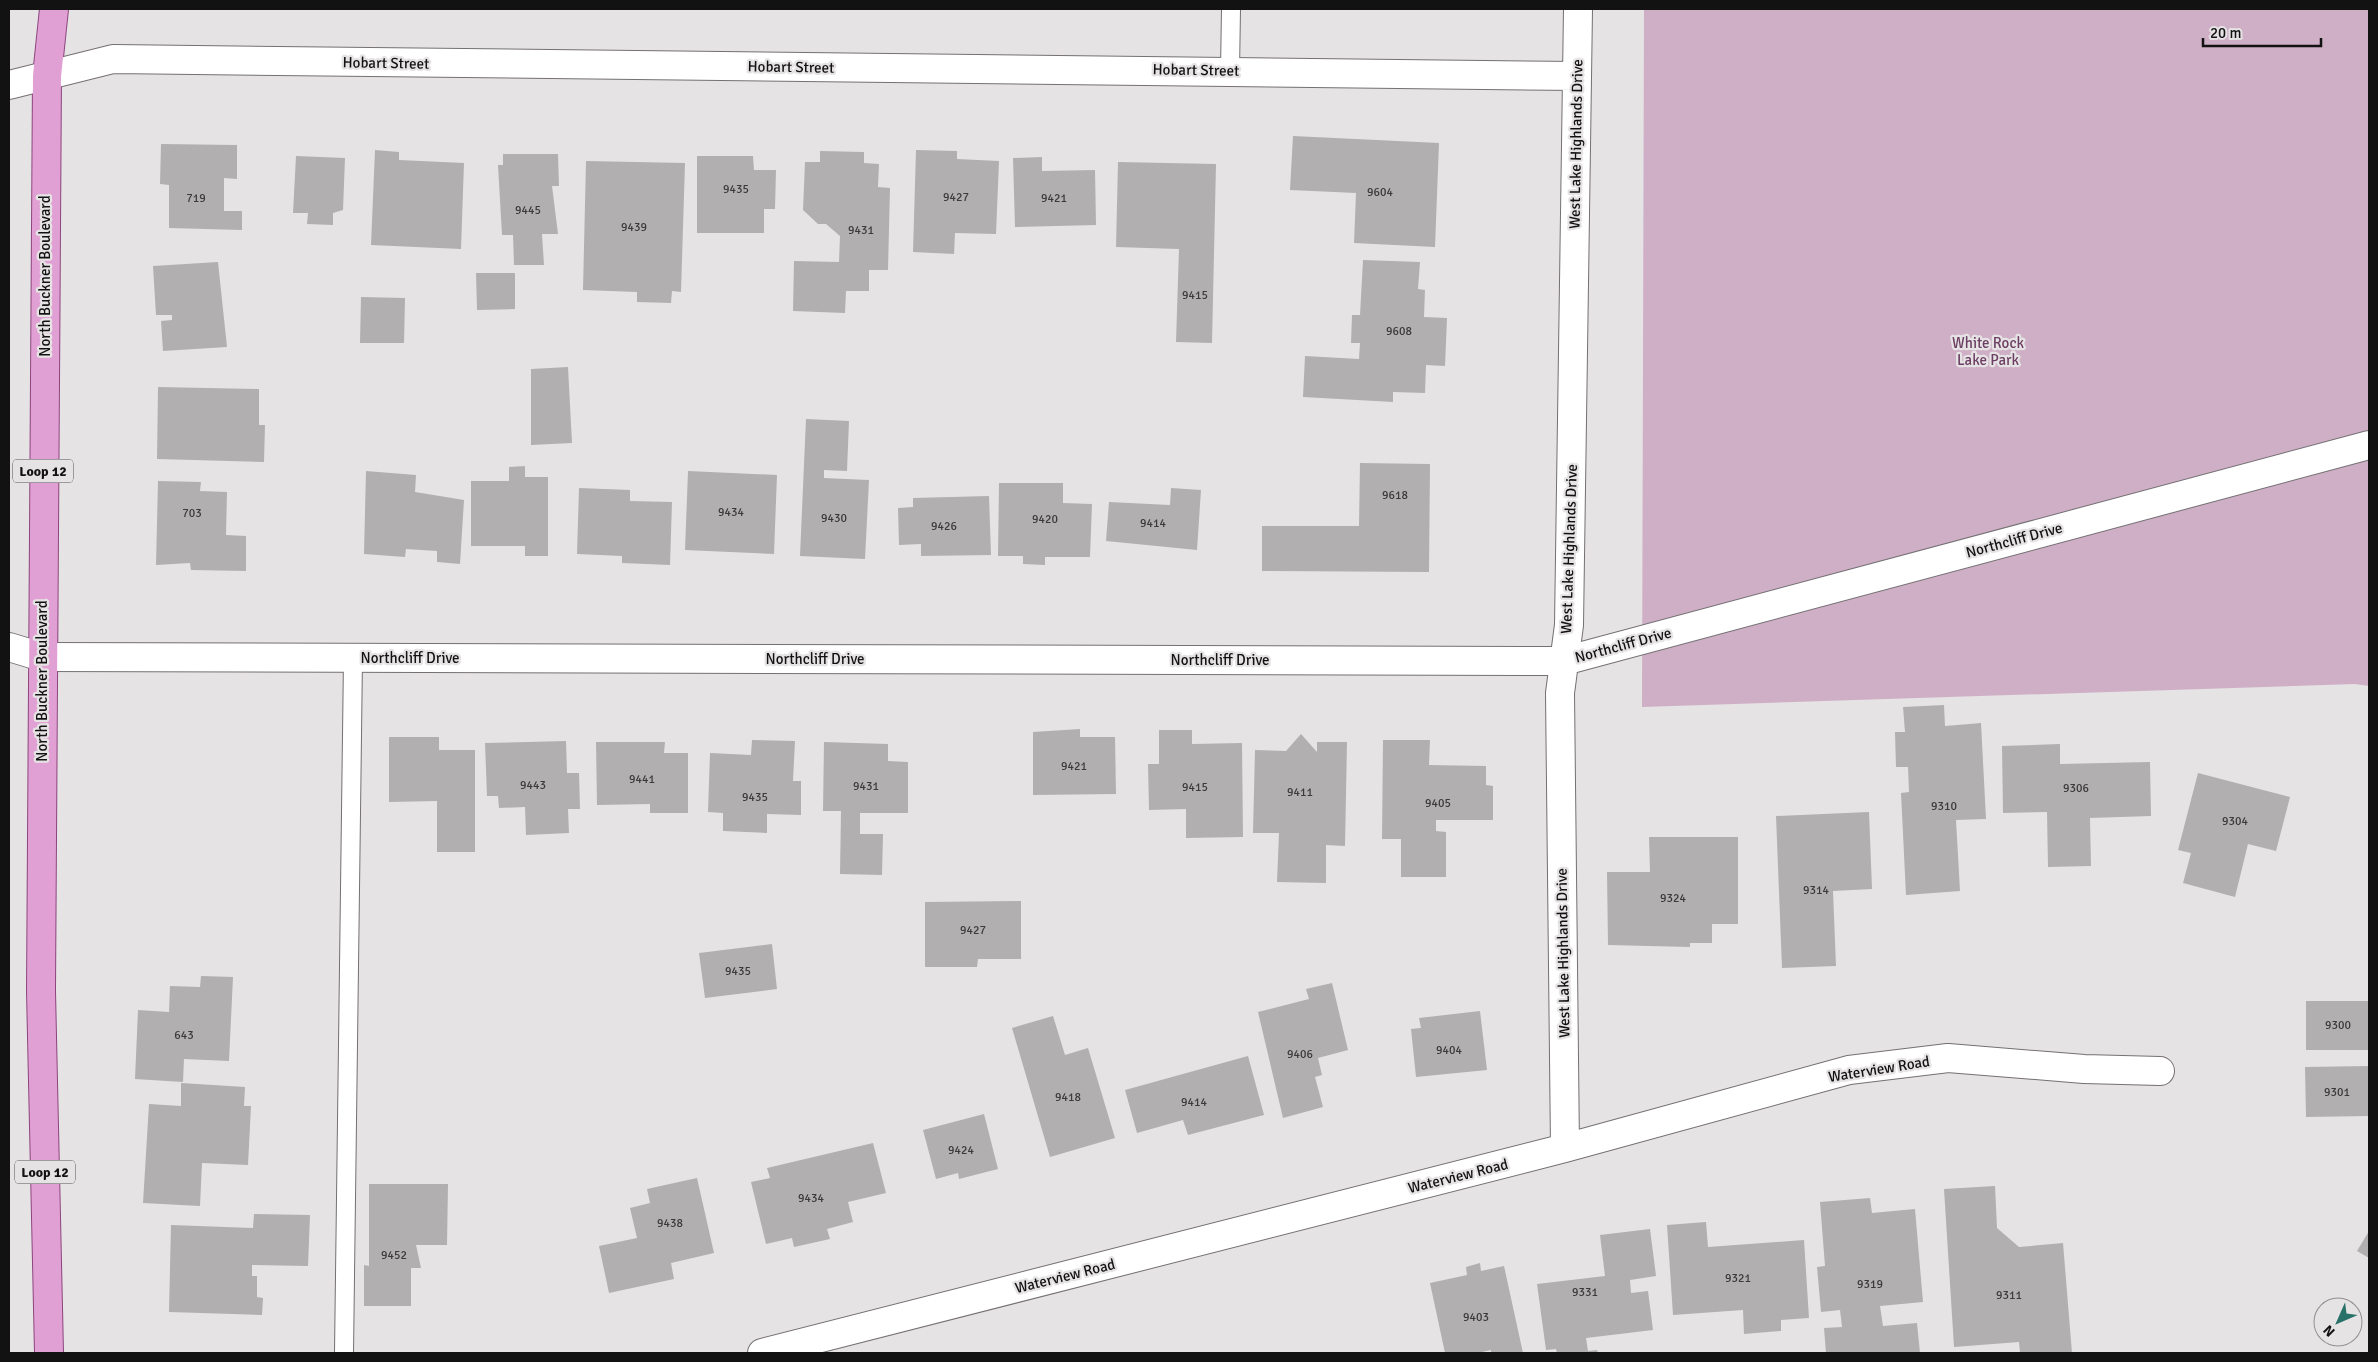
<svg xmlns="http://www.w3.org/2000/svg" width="2378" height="1362" font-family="Signika,sans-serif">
<rect width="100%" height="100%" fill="#e6e3e5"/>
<!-- green -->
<path fill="#cfafc6" d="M1644 9H2369V686L2355 684 1642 707Z"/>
<!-- building -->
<path fill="#b2afb1" d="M1293 136 1439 143 1435 247 1354 243 1356 193 1290 190Z
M161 144 237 145V179L224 178V211H242V230L169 228V185L160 184Z
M375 150 399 152V160L464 163 461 249 371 245Z
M916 150 957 151V159L999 161 996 234 955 233 954 254 913 252Z
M820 151 864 152V163L879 164 878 187 890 188 888 270H869V291H846L845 313 793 311 794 261 839 262 840 236 826 224H818L803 210 805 162H820Z
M503 154H558L559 186H552L558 234H542L544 265H514L513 235H502L498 165H503Z
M296 156 345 158 343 210 333 213V225L307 224 308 213H293Z
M697 156H753L754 170H776L775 209H764V233H697Z
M1042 157V171L1095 170 1096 225 1015 227 1013 158Z
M586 161 685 163 681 292 672 291 671 303 637 302V292L583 290Z
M1118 162 1216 164 1212 343 1176 342 1179 249 1116 247Z
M1363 260 1420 262 1418 289 1425 290 1424 317 1447 318 1445 366 1426 365 1425 393 1393 392V402L1303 397 1305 356 1359 359 1360 343H1351L1352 315H1360Z
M218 262 227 347 163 351 161 321 172 320V315H156L153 266Z
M476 273H515V309L477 310Z
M361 297 405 298 404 343H360Z
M568 367 572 443 531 445V369Z
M158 387 259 389V425H265L264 462 157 459Z
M806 419 849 421 847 471 824 470V478L869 480 865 559 800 556Z
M1360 463 1430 464 1429 572 1262 571V526H1359Z
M525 466V477H548V556H525V546H471V481H509V467Z
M366 471 416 475 415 492 464 500 460 564 437 562V551L406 549 405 557 364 554Z
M688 471 777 475 774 554 685 550Z
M158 481 201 482 200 491 227 492 226 535 246 536V571L191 570 190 563 156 565Z
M999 483H1063V503L1092 504 1090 557H1045V565L1023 564V556H998Z
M579 488 630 490V501L672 502 670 565 622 563V556L577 554Z
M1171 488 1201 490 1197 550 1106 541 1109 502 1170 505Z
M989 496 991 555 921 556V544L899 545 898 508 913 507V498Z
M1944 705 1945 726 1981 723 1986 819 1956 820 1960 891 1906 895 1901 793 1909 792 1908 767H1896L1895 732H1905L1903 707Z
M1080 729V737H1115L1116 794 1033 795V732Z
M1159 730H1192V744L1242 743 1243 837 1186 838V809L1149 810 1148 764H1159Z
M1301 734 1317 752V742H1347L1345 846 1326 845V883L1277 882 1279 833H1253L1255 750 1286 751Z
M389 737H439V750H475V852H437V801L389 802Z
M752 740 795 741 793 781H801V815L767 814V833L723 831V813L708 812 710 753 751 755Z
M1383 740H1430L1429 765 1486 766V785L1493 786V820H1436V831L1446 832V877H1401V839H1382Z
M566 741 567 773H579L580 809H568L569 833 526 835 525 807 499 808 498 796H487L485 743Z
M596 742H665L664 753H688V813H650V804L597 805Z
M824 742 888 744V761L908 762V813H860V834H883L882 875 840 874 841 811H823Z
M2060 744V764L2150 762 2151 816 2090 818 2091 866 2048 867 2047 812 2003 813 2002 746Z
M2198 773 2290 797 2276 851 2248 844 2235 897 2183 883 2191 853 2178 850Z
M1869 812 1872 889 1833 891 1836 966 1782 968 1776 816Z
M1649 837H1738V924H1712V943H1690V947L1608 945 1607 872H1650Z
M1021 901V959H978L977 967H925V902Z
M772 944 777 989 705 998 699 953Z
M201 976 233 977 229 1061 184 1059 183 1082 135 1079 138 1010 169 1012 170 986 200 987Z
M1332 983 1348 1050 1318 1058 1322 1075 1315 1077 1323 1107 1283 1118 1258 1012 1309 999 1306 989Z
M2306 1001H2369V1050H2306Z
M1480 1011 1487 1070 1416 1077 1411 1029 1421 1028 1419 1018Z
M1053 1016 1065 1055 1088 1048 1115 1138 1050 1157 1012 1028Z
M1248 1056 1264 1115 1188 1135 1183 1120 1137 1133 1125 1090Z
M2369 1066V1116L2306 1117 2305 1067Z
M181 1083 245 1087 244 1106H251L248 1165 202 1163 200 1206 143 1203 149 1104 181 1106Z
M984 1114 998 1169 959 1179 958 1173 936 1179 923 1130Z
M873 1143 886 1193 848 1202 853 1222 827 1229 830 1239 794 1247 792 1238 766 1244 751 1182 770 1178 767 1168Z
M697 1178 714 1253 671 1263 674 1279 609 1293 599 1246 637 1238 630 1208 650 1203 647 1189Z
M369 1184H448L447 1245H416L421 1268H411V1306H364V1265L369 1266Z
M1995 1186 1997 1228 2019 1247 2063 1243 2072 1353H2020L2019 1342 1954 1347 1944 1189Z
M1870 1198 1872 1213 1915 1209 1923 1302 1880 1306 1883 1326 1917 1323 1920 1353H1826L1824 1328 1842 1327 1840 1310 1821 1312 1817 1267 1825 1266 1820 1202Z
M254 1214 310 1215 308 1266 252 1265V1276H257V1297L263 1298 262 1315 169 1312 171 1225 253 1228Z
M1706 1222 1708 1247 1804 1240 1809 1318 1781 1320V1331L1744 1334 1743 1310 1673 1315 1667 1225Z
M1650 1229 1656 1276 1630 1280 1631 1293 1648 1291 1653 1330 1586 1338 1588 1351 1597 1350 1598 1353H1557L1556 1349 1546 1350 1537 1284 1605 1276 1600 1235Z
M2369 1231V1258L2357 1251Z
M1480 1263 1481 1271 1504 1266 1523 1353H1491V1350L1477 1353H1445L1430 1283 1467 1275 1466 1267Z"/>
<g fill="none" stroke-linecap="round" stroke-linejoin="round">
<defs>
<path id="service" d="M1230 71 1231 9
M344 1353 353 658"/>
<path id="minor" d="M9 85 113 59 1577 76
M42 657 1564 661 2369 445
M1565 1148 1560 693 1569 625 1578 9
M762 1353 1565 1148 1849 1070 1948 1058 2084 1069 2160 1071"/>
<path id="tertiary" d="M9 647 42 657"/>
<path id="primary" d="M49 1353 41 991 47 76 54 9"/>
</defs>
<!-- service casing -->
<use href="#service" stroke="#747073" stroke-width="20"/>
<!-- minor casing -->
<use href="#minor" stroke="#747073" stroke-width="30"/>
<!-- tertiary casing -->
<use href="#tertiary" stroke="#747073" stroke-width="30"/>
<!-- primary casing -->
<use href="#primary" stroke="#8c457e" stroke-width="30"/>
<!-- service -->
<use href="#service" stroke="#fff" stroke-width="18"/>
<!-- minor -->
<use href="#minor" stroke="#fff" stroke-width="28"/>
<!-- tertiary -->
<use href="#tertiary" stroke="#fff" stroke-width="28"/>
<!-- primary -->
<use href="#primary" stroke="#e1a0d4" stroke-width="28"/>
</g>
<g text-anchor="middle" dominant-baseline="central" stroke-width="4.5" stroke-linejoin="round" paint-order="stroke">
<!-- number labels -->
<g font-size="12" fill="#3b393a">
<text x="736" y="189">9435</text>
<text x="1380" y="192">9604</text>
<text x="956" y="197">9427</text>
<text x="196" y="198">719</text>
<text x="1054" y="198">9421</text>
<text x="528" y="210">9445</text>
<text x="634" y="227">9439</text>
<text x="861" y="230">9431</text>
<text x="1195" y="295">9415</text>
<text x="1399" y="331">9608</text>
<text x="1395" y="495">9618</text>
<text x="731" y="512">9434</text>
<text x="192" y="513">703</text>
<text x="834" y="518">9430</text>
<text x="1045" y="519">9420</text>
<text x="1153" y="523">9414</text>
<text x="944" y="526">9426</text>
<text x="1074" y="766">9421</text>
<text x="642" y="779">9441</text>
<text x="533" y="785">9443</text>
<text x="866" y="786">9431</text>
<text x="1195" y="787">9415</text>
<text x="2076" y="788">9306</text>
<text x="1300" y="792">9411</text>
<text x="755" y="797">9435</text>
<text x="1438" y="803">9405</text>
<text x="1944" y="806">9310</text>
<text x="2235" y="821">9304</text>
<text x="1816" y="890">9314</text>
<text x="1673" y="898">9324</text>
<text x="973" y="930">9427</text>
<text x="738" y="971">9435</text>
<text x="2338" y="1025">9300</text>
<text x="184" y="1035">643</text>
<text x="1449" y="1050">9404</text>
<text x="1300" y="1054">9406</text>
<text x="2337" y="1092">9301</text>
<text x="1068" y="1097">9418</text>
<text x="1194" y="1102">9414</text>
<text x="961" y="1150">9424</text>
<text x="811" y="1198">9434</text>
<text x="670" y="1223">9438</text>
<text x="394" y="1255">9452</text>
<text x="1738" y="1278">9321</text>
<text x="1870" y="1284">9319</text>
<text x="1585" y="1292">9331</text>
<text x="2009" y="1295">9311</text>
<text x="1476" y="1317">9403</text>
</g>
<!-- shield labels -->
<g fill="#e6e3e5" stroke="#525152" stroke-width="1">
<rect x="13" y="459.5" width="60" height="23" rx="4"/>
<rect x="15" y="1160.5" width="60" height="23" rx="4"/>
</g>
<g font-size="14" font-weight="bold" fill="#131213">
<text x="43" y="471">Loop 12</text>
<text x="45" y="1172">Loop 12</text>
</g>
<!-- street labels -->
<g font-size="15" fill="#131213" stroke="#e6e3e5">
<text transform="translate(386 63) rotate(1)">Hobart Street</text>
<text transform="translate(791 67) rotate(1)">Hobart Street</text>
<text transform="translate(1196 70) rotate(1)">Hobart Street</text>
<text transform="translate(1576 144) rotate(-89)">West Lake Highlands Drive</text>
<text transform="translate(45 276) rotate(-90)">North Buckner Boulevard</text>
<text transform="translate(2014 540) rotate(-15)">Northcliff Drive</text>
<text transform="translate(1569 549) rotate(-88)">West Lake Highlands Drive</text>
<text transform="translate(1623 645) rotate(-15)">Northcliff Drive</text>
<text x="410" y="658">Northcliff Drive</text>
<text x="815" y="659">Northcliff Drive</text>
<text x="1220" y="660">Northcliff Drive</text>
<text transform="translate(42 681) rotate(-90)">North Buckner Boulevard</text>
<text transform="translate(1563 953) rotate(-91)">West Lake Highlands Drive</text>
<text transform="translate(1879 1069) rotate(-9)">Waterview Road</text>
<text transform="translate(1458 1176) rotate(-14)">Waterview Road</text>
<text transform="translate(1065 1276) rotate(-14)">Waterview Road</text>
</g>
<!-- park labels -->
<g font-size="15" fill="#6d3e63" stroke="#e6e3e5">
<text x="1988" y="343">White Rock<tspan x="1988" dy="17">Lake Park</tspan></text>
</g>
</g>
<!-- border -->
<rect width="2378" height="1362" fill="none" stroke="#131213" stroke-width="20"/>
<!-- north arrow -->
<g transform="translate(2338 1322) rotate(225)"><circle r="24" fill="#e6e3e5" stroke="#928f91"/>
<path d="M0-4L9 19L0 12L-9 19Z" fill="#287169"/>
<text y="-8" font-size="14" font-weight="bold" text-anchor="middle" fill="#131213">N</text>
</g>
<!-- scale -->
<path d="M2203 38v8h118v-8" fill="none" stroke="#131213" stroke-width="2.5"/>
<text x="2210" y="38" font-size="15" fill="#131213" stroke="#e6e3e5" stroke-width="4" paint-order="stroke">20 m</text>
</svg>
